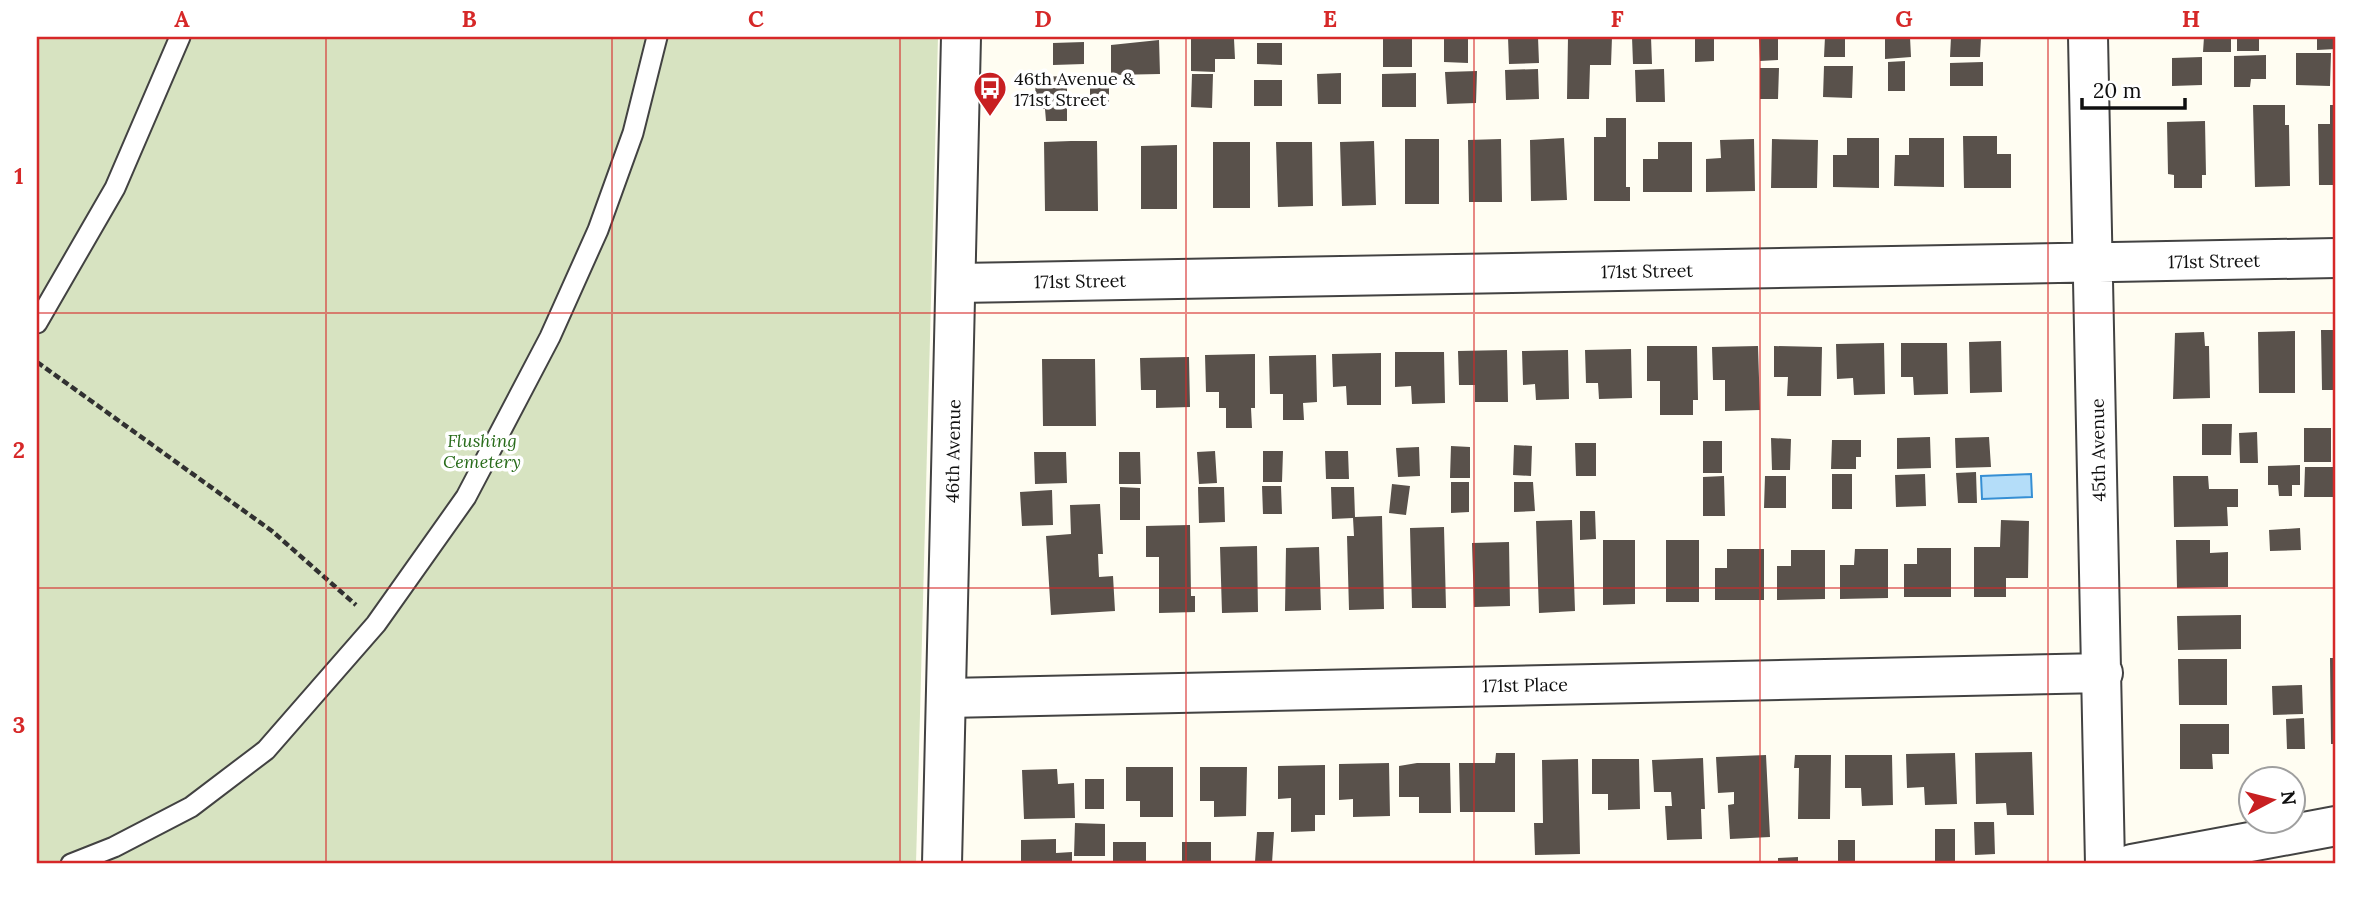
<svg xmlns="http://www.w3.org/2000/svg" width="2373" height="901" font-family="Lora,serif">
<rect width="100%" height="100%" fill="#fffdf2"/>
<!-- cemetery -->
<path fill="#d7e3c1" d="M37 37H938L916 864H37Z"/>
<!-- water -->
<path fill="#b4ddf9" stroke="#368fd4" stroke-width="2" d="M2031 474 2032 497 1982 499 1981 476Z"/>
<!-- building -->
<path fill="#59514b" d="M1191 37 1234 39 1235 59H1215V72L1191 71Z
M1383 37H1412V67H1383Z
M1444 37H1468V63L1444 62Z
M1508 37H1538L1539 63 1509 64Z
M1568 37H1612L1611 65H1590L1589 99H1567Z
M1632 37H1651L1652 64H1633Z
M1695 37H1714V61L1695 62Z
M1759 37H1778V60L1760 61Z
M1825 37H1845V57H1824Z
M1885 37H1910L1911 57 1885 59Z
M1951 37 1981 38 1980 57H1950Z
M2204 37H2231V52H2203Z
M2237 37H2259V51H2237Z
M2317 37H2336V49L2317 50Z
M1159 40 1160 74 1111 75V45Z
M1084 42V64L1053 65V43Z
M1257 43H1282V65L1257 64Z
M2296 53H2331L2330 86 2296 85Z
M2266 55V79H2251L2250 87H2234V56Z
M2202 57V85L2172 86V58Z
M1905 61V91H1888V62Z
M1983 62V86H1950V63Z
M1824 66H1853L1852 98 1823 97Z
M1760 68H1779L1778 99H1760Z
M1538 69 1539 99 1506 100 1505 70Z
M1664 69 1665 102H1636L1635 70Z
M1477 71 1476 103 1447 104 1445 72Z
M1341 73V104H1318L1317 74Z
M1416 73V107H1382V74Z
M1192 74H1213L1212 108 1191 107Z
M1067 76V121H1046L1045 109H1036L1035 77Z
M1254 80H1282V106H1254Z
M1090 81H1109V107L1090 108Z
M2253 105H2285V125H2289L2290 186 2255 187Z
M2330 105H2336V185H2319L2318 124H2330Z
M1606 118H1626V187H1630V201H1594V137H1606Z
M2205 121 2206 175H2202V188H2174V175L2168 174 2167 122Z
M1963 136H1997V154H2011V188H1964Z
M1564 138 1567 200 1531 201 1530 140Z
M1847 138H1879V188L1833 187V155H1847Z
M1909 138H1944V187L1894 186 1895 155H1909Z
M1405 139H1439V204H1405Z
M1501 139 1502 202H1469L1468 140Z
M1754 139 1755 191 1706 192V159L1721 158 1720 140Z
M1772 139 1818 140 1817 188H1771Z
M1071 141H1097L1098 211H1045L1044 142Z
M1374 141 1376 205 1342 206 1340 142Z
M1213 142H1250V208H1213Z
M1276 142H1312L1313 206 1278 207Z
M1658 142H1692V192H1643V159H1658Z
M1177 145V209H1141V146Z
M2321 330H2336V390H2322Z
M2295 331V393H2259L2258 332Z
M2204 332 2205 346H2209L2210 398 2173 399 2175 333Z
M2001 341 2002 392 1970 393 1969 342Z
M1884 343 1885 394 1854 395 1853 378 1837 379 1836 344Z
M1901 343H1947L1948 394 1914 395 1913 377H1901Z
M1647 346H1697L1698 400H1693V415H1660V381H1647Z
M1758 346 1760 410 1725 411V380H1713L1712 347Z
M1774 346 1822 347 1821 396H1787L1788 377H1774Z
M1631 349 1632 398 1599 399 1598 383H1586L1585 350Z
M1507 350 1508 402H1475V385H1459L1458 351Z
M1568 350 1569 399 1536 400 1535 384 1523 385 1522 351Z
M1395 352H1444L1445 403 1412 404 1411 386 1395 387Z
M1381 353V405H1347L1346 386 1333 387 1332 354Z
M1255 354V408H1251L1252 428H1226V408H1219V392H1206L1205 355Z
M1316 355 1317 402 1303 403 1304 420H1283V394H1270L1269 356Z
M1189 357 1190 407 1156 408V390H1141L1140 358Z
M1042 359H1095L1096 426H1043Z
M2202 424H2232L2231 455H2202Z
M2304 428H2331V462H2304Z
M2257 432 2258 463H2240L2239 433Z
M1930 437 1931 468 1897 469V438Z
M1989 437 1991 467 1956 468 1955 438Z
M1771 438 1791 439 1790 470H1772Z
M1832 440H1861V457H1856V469H1831Z
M1703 441H1722V473H1703Z
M1575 443H1596V476H1576Z
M1514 445 1532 446 1531 476 1513 475Z
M1451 446 1470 447V478H1450Z
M1419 447 1420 476 1398 477 1396 448Z
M1215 451 1217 483 1199 484 1197 452Z
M1263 451H1283L1282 482H1263Z
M1325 451H1348L1349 479H1326Z
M1034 452H1066L1067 483 1035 484Z
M1119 452H1140L1141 484H1119Z
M2300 465V485H2292V496H2279L2278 485H2268V466Z
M2305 467H2336V497H2304Z
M1976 472 1977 503H1958L1956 473Z
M1832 474H1852V509H1832Z
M1925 474 1926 506 1896 507 1895 475Z
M1724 476 1725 516H1703V477Z
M1765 476H1786V508H1764Z
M2173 476H2208L2209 489H2238V507H2227L2228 526 2174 527Z
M1451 482H1469V512L1451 513Z
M1514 482H1533L1535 511 1514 512Z
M1392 484 1410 486 1406 515 1389 513Z
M1262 486H1281L1282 514H1263Z
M1120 487 1140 488V520H1120Z
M1198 487H1224L1225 522 1199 523Z
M1331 487H1354L1355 517 1382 516 1384 609 1349 610 1347 536H1354L1353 518 1332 519Z
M1052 490 1053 525 1022 526 1020 492Z
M1100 504 1103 554H1098L1099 577 1113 576 1115 611 1051 615 1046 536 1071 534 1070 505Z
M1580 511H1595L1596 539 1580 540Z
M1572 520 1575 611 1539 613 1536 521Z
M2001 520 2029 521 2028 578H2006V597H1974V547H2000Z
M1190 525 1191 596H1195V612L1159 613V557H1146V526Z
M1444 527 1446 608H1412L1410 528Z
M2300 528 2301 550 2270 551 2269 530Z
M1603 540H1635V604L1603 605Z
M1666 540H1699V602H1666Z
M2176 540H2210V553L2228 552V587L2177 588Z
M1509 542 1510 606 1474 607 1472 543Z
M1257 546 1258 612 1222 613 1220 547Z
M1319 547 1321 610 1285 611 1286 548Z
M1917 548H1951V597H1904V564H1917Z
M1727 549H1764V600H1715V568H1727Z
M1855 549H1888V598L1840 599V565H1854Z
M1791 550H1825V599L1777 600V566H1791Z
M2241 615V649L2178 650 2177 616Z
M2330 658H2336V744H2331Z
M2178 659H2227V705H2179Z
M2302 685 2303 714 2273 715 2272 686Z
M2304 718 2305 749H2287L2286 719Z
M2180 724H2229V754H2212L2213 769H2180Z
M2032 752 2034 815H2007L2006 803 1976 804 1975 753Z
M1496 753H1515V812H1460L1459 763H1495Z
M1955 753 1957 804 1925 805 1924 787 1907 788 1906 754Z
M1766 755 1770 837 1730 839 1728 805 1734 804V792L1718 793 1716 757Z
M1795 755H1831L1830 819H1798L1799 768H1794Z
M1845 755H1892L1893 805 1862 806 1861 788H1845Z
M1703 758 1705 809H1701L1702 839 1667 840 1665 806H1672L1671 792H1654L1652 760Z
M1578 759 1580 854 1535 855 1534 823H1543L1542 760Z
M1592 759H1639L1640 809 1608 810V794H1592Z
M1389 763 1390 816 1353 817V799L1339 800V764Z
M1417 763H1450L1451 813H1419V797H1399V766Z
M1325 765V815H1315V831L1291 832V798L1278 799V766Z
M1126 767H1173V817H1140V801H1126Z
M1200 767H1247L1246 816 1214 817V801H1200Z
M1057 769 1058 784 1074 783 1075 818 1024 819 1022 770Z
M1085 779H1104V809H1085Z
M1974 822H1994L1995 854 1975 855Z
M1075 823 1105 824V856H1074Z
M1935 829H1955V861H1935Z
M1257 832H1274L1272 863 1255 862Z
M1056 839V853L1072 852V864H1021V840Z
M1838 840H1855V864H1838Z
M1113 842H1146V864H1113Z
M1182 842H1211V864H1182Z
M1798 857V864H1778V858Z"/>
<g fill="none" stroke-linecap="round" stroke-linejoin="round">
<defs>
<path id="service" d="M37 323 115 188 180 37
M71 864 114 847 191 807 266 750 376 624 466 497 550 337 598 230 633 133 657 37"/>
<path id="minor" d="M2088 37 2105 864
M957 283 2336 258
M947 698 2103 673
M2132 864 2336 826"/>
<path id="tertiary" d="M942 864 961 37"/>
</defs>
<!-- service casing -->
<use href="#service" stroke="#424242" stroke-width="23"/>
<!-- minor casing -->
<use href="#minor" stroke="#424242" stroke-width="42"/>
<!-- tertiary casing -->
<use href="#tertiary" stroke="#424242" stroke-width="42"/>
<!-- path -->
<path stroke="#313131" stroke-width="4.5" stroke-dasharray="7 3.5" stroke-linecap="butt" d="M37 362 272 531 356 605"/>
<!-- service -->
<use href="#service" stroke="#fff" stroke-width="19"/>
<!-- minor -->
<use href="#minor" stroke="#fff" stroke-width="38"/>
<!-- tertiary -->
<use href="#tertiary" stroke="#fff" stroke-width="38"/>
</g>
<!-- grid -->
<path fill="none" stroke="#d62828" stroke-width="2" stroke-opacity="0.55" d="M326 37V864M612 37V864M900 37V864M1186 37V864M1474 37V864M1760 37V864M2048 37V864M37 313H2336M37 588H2336"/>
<!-- icons -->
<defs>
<symbol id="bus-pin" viewBox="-11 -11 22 30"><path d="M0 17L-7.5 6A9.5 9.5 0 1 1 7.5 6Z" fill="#c81f21" stroke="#fff"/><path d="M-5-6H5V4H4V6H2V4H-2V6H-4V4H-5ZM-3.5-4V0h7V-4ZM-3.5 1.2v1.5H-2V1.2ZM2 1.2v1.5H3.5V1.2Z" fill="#fff"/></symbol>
</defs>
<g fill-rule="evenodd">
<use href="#bus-pin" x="971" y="69" width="38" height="52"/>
</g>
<g text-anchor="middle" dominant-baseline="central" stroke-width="7" stroke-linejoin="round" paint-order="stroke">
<!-- poi labels -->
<g font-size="18" fill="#0f0f0f" stroke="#fff" text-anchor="start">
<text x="1014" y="78">46th Avenue &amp;<tspan x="1014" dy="21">171st Street</tspan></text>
</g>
<!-- street labels -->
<g font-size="18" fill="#0f0f0f" stroke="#fff">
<text transform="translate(2214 261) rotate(-1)">171st Street</text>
<text transform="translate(1647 271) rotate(-1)">171st Street</text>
<text transform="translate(1080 281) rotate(-1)">171st Street</text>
<text transform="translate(2098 450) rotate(-91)">45th Avenue</text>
<text transform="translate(953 451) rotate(-89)">46th Avenue</text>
<text transform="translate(1525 685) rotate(-1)">171st Place</text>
</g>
<!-- park labels -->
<g font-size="18" font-style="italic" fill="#296c1b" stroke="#fff">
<text x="482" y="440">Flushing<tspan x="482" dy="21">Cemetery</tspan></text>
</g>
</g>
<!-- border -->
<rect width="2373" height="901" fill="none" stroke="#ffffff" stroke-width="77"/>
<!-- north arrow -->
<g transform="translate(2272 800) rotate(83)"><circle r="33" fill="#ffffff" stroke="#9f9f9f" stroke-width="2"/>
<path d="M0-5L12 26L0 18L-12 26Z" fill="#c81f21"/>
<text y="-10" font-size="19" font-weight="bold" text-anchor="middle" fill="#0f0f0f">N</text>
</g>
<!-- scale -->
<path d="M2082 98v10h103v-10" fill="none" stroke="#0f0f0f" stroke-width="3.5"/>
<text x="2093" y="98" font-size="21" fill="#0f0f0f" stroke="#ffffff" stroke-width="5" paint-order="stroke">20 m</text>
<rect x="38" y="38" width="2296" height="824" fill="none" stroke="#d62828" stroke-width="2.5"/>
<g font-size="23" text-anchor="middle" font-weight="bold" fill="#d62828">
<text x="182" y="27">A</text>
<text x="469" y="27">B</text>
<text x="756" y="27">C</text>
<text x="1043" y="27">D</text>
<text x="1330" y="27">E</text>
<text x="1617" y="27">F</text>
<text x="1904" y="27">G</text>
<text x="2191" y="27">H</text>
<text x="19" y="184">1</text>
<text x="19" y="458">2</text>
<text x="19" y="733">3</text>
</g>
</svg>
